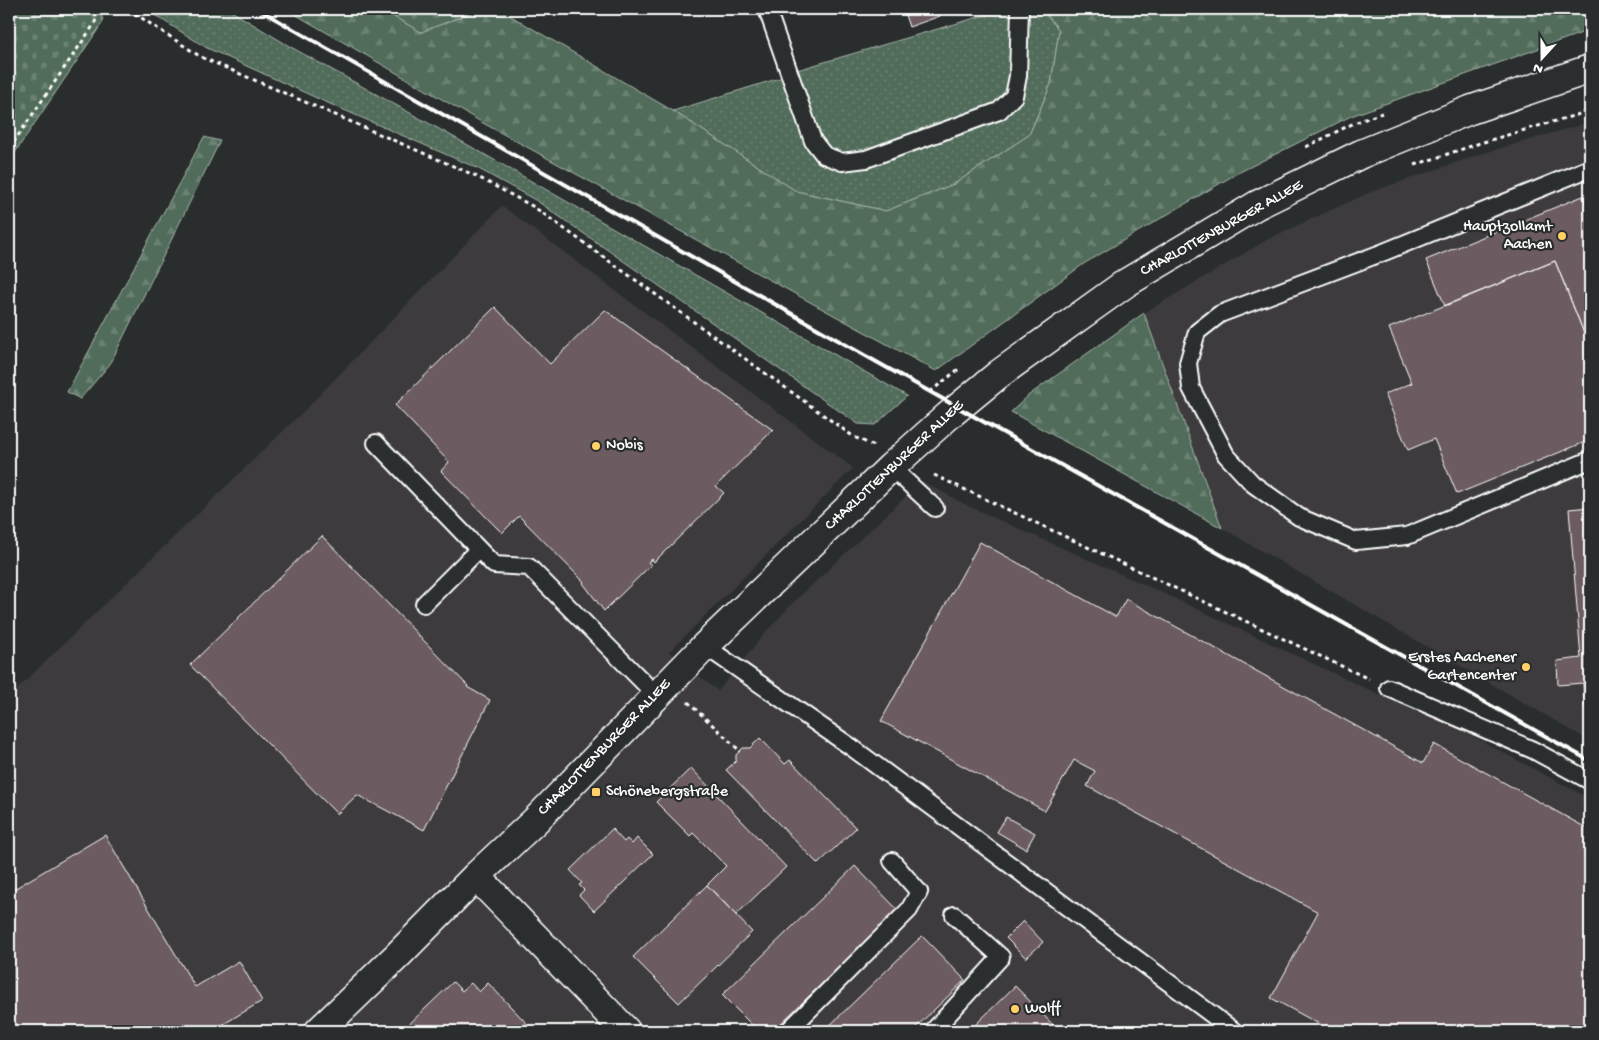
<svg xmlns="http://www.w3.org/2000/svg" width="1599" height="1040" font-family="'Gochi Hand',sans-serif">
<defs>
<pattern id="grass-dots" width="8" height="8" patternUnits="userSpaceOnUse" patternTransform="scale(1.25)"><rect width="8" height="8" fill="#516c5a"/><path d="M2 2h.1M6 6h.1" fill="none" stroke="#6b8273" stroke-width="1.8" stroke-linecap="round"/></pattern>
<pattern id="forest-firs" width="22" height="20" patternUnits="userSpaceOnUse" patternTransform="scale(1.25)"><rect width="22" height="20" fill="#516c5a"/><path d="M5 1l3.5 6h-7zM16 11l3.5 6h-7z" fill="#6b8273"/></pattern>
<pattern id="cemetery-stones" width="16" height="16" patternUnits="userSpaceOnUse" patternTransform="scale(1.25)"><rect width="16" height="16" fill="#516c5a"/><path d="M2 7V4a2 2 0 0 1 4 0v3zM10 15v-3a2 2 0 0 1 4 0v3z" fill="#6b8273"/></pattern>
</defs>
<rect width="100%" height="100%" fill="#2a2d2e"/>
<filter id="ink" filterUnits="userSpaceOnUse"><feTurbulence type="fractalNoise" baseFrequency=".02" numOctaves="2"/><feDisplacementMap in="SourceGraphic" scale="10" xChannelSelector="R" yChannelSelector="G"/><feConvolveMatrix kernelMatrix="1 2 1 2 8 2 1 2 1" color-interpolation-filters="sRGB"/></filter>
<g filter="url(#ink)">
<!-- built -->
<path fill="#3e3b3e" d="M1590 122V741L1222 528 1144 313 1272 237 1371 192 1481 154Z
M502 206 853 468 669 652 718 691 766 632 793 603 922 481 968 506 1163 593 1384 697 1416 706 1590 799V1031H9V697L308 407Z"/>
<!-- grass -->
<path fill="url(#grass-dots)" stroke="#a8b6ac" d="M145 9H228L289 46 468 145 907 396 875 425 858 424 537 201 477 168 321 100 207 48Z
M1006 9H1014L1011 74 1007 95 993 106 865 152C853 154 837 157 827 148 813 135 803 89 797 70Z
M1028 9C1045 9 1049 18 1059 30L1051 84 1029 135 954 184 886 211 796 191 673 111 783 77 798 121 842 170 1018 102Z"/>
<!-- forest -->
<path fill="url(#forest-firs)" stroke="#a8b6ac" d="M286 9H380L421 32 481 9H499L673 111 796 191 886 211 954 184 1029 135 1051 84 1059 30 1044 11 1035 9H1590V30L1351 116 1236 174 1085 263 936 371 483 123Z
M204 137 220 141 110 364 80 399 67 392Z
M1144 313 1222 528 1011 412 1029 395Z"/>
<!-- cemetery -->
<path fill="url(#cemetery-stones)" stroke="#a8b6ac" d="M9 9H99L101 12 103 22 16 151 9 165Z
M380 9H481L421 32Z"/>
<!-- building -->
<path fill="#6c5b62" stroke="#fff" d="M907 9H937L940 16 909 27 905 15 909 14Z
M1583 196 1590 214V348L1555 261 1445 306 1426 260Z
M1555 261 1590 348V440L1457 494 1434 439 1408 450 1385 394 1412 383 1389 328Z
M495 307 550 364 605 310 773 430 716 486 724 493 654 562 652 559 648 562 651 565 604 611 583 583 584 582 519 516 502 533 441 471 449 462 395 405Z
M1590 507V707H1585L1583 683 1558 685 1557 661 1581 658 1569 509Z
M322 536 468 686 467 687 490 700 424 830 357 795 337 814 190 665Z
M980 542 1116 617 1126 599 1423 763 1434 744 1590 830V1031H1379L1369 1026 1366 1031H1332L1271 998 1318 912 1087 786 1095 771 1074 760 1045 811 881 721Z
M760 738 785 764 790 760 856 828 818 864 726 770 736 761V755L743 748H750Z
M691 768 786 867 736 915 707 885 726 866 693 833 690 836 656 802Z
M1006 817 1035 833 1026 849 997 832Z
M612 829 624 842 627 839 632 844 637 838 653 854 594 911 579 895 584 890 579 885 582 883 570 870Z
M105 835 195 987 239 961 262 1001 212 1031H9V892Z
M855 866 898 910 773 1031H758L722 995Z
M707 885 752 932 679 1003 633 957Z
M1023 921 1043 942 1026 958 1006 938Z
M922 936 965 980 912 1031H824Z
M453 982 462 991 471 983 479 992 488 983 534 1031H402Z
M1015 986 1059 1031H969Z"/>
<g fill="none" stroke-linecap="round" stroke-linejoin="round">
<defs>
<path id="service" d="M767 9 813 141 824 155 842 162 866 159 999 111 1014 96 1018 76 1020 9
M1590 168 1384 252 1220 314 1197 332 1188 363 1191 388 1226 455 1253 484 1299 517 1356 541 1407 536 1590 460
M376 443 494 565 529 567 657 696
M891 467 935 508
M424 604 478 550
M705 646 854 749 1234 1031
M1389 688 1533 750 1590 781
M788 1031 909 910 919 892 892 861
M933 1031 1001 957 954 915"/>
<path id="minor" d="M476 876 626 1031
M319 1031 397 956 476 876 535 821 705 646 891 467 948 416 999 374 1126 283 1257 205 1361 154 1470 110 1590 69"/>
</defs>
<!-- service casing -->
<use href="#service" stroke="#fff" stroke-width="20"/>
<!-- minor casing -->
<use href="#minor" stroke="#fff" stroke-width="31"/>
<!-- path -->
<path stroke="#fff" stroke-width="3" stroke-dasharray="4 4" stroke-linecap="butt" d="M128 9 201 57 474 175 534 207 854 437 874 446
M1306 147 1354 123 1382 113
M9 149 95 23 96 14 92 9
M1415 165 1480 143 1590 111
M930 392 960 368
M934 475 1369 679
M688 702 740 751"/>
<!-- service -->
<use href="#service" stroke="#2a2d2e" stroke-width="16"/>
<!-- minor -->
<use href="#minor" stroke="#2a2d2e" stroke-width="28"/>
<!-- rail -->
<path stroke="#fff" stroke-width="4" d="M258 9 857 351 1590 761"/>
</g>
</g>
<!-- markers -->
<g fill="#ffd166" stroke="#2a2d2e" stroke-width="2">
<circle cx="1562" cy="236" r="5"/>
<circle cx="596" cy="446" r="5"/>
<circle cx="1526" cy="667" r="5"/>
<rect x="591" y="787" width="10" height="10" rx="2.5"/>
<circle cx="1015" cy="1009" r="5"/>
</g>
<g text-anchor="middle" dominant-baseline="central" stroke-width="4.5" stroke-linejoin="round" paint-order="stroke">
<!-- poi labels -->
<g font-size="16" fill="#fff" stroke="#2a2d2e" text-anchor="start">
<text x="1552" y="227" text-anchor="end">Hauptzollamt<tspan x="1552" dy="18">Aachen</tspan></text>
<text x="606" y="446">Nobis</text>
<text x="1516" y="658" text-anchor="end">Erstes Aachener<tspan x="1516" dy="18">Gartencenter</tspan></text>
<text x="606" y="792">Schönebergstraße</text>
<text x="1025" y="1009">Wolff</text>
</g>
<!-- street labels -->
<g font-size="16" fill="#fff" stroke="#2a2d2e">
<text transform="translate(1222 229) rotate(-29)">CHARLOTTENBURGER ALLEE</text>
<text transform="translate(895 466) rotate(-43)">CHARLOTTENBURGER ALLEE</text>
<text transform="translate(605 748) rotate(-46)">CHARLOTTENBURGER ALLEE</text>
</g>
</g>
<!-- margin -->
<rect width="1599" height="1040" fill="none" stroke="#2a2d2e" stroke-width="30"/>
<rect x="15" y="15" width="1569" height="1010" fill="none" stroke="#fff" stroke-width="2" filter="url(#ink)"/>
<!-- north arrow -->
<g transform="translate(1542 58) rotate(201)" stroke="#2a2d2e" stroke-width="4" paint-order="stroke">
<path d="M0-4L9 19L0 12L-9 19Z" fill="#ffffff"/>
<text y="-8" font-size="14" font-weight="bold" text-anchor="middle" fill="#ffffff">N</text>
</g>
</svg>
